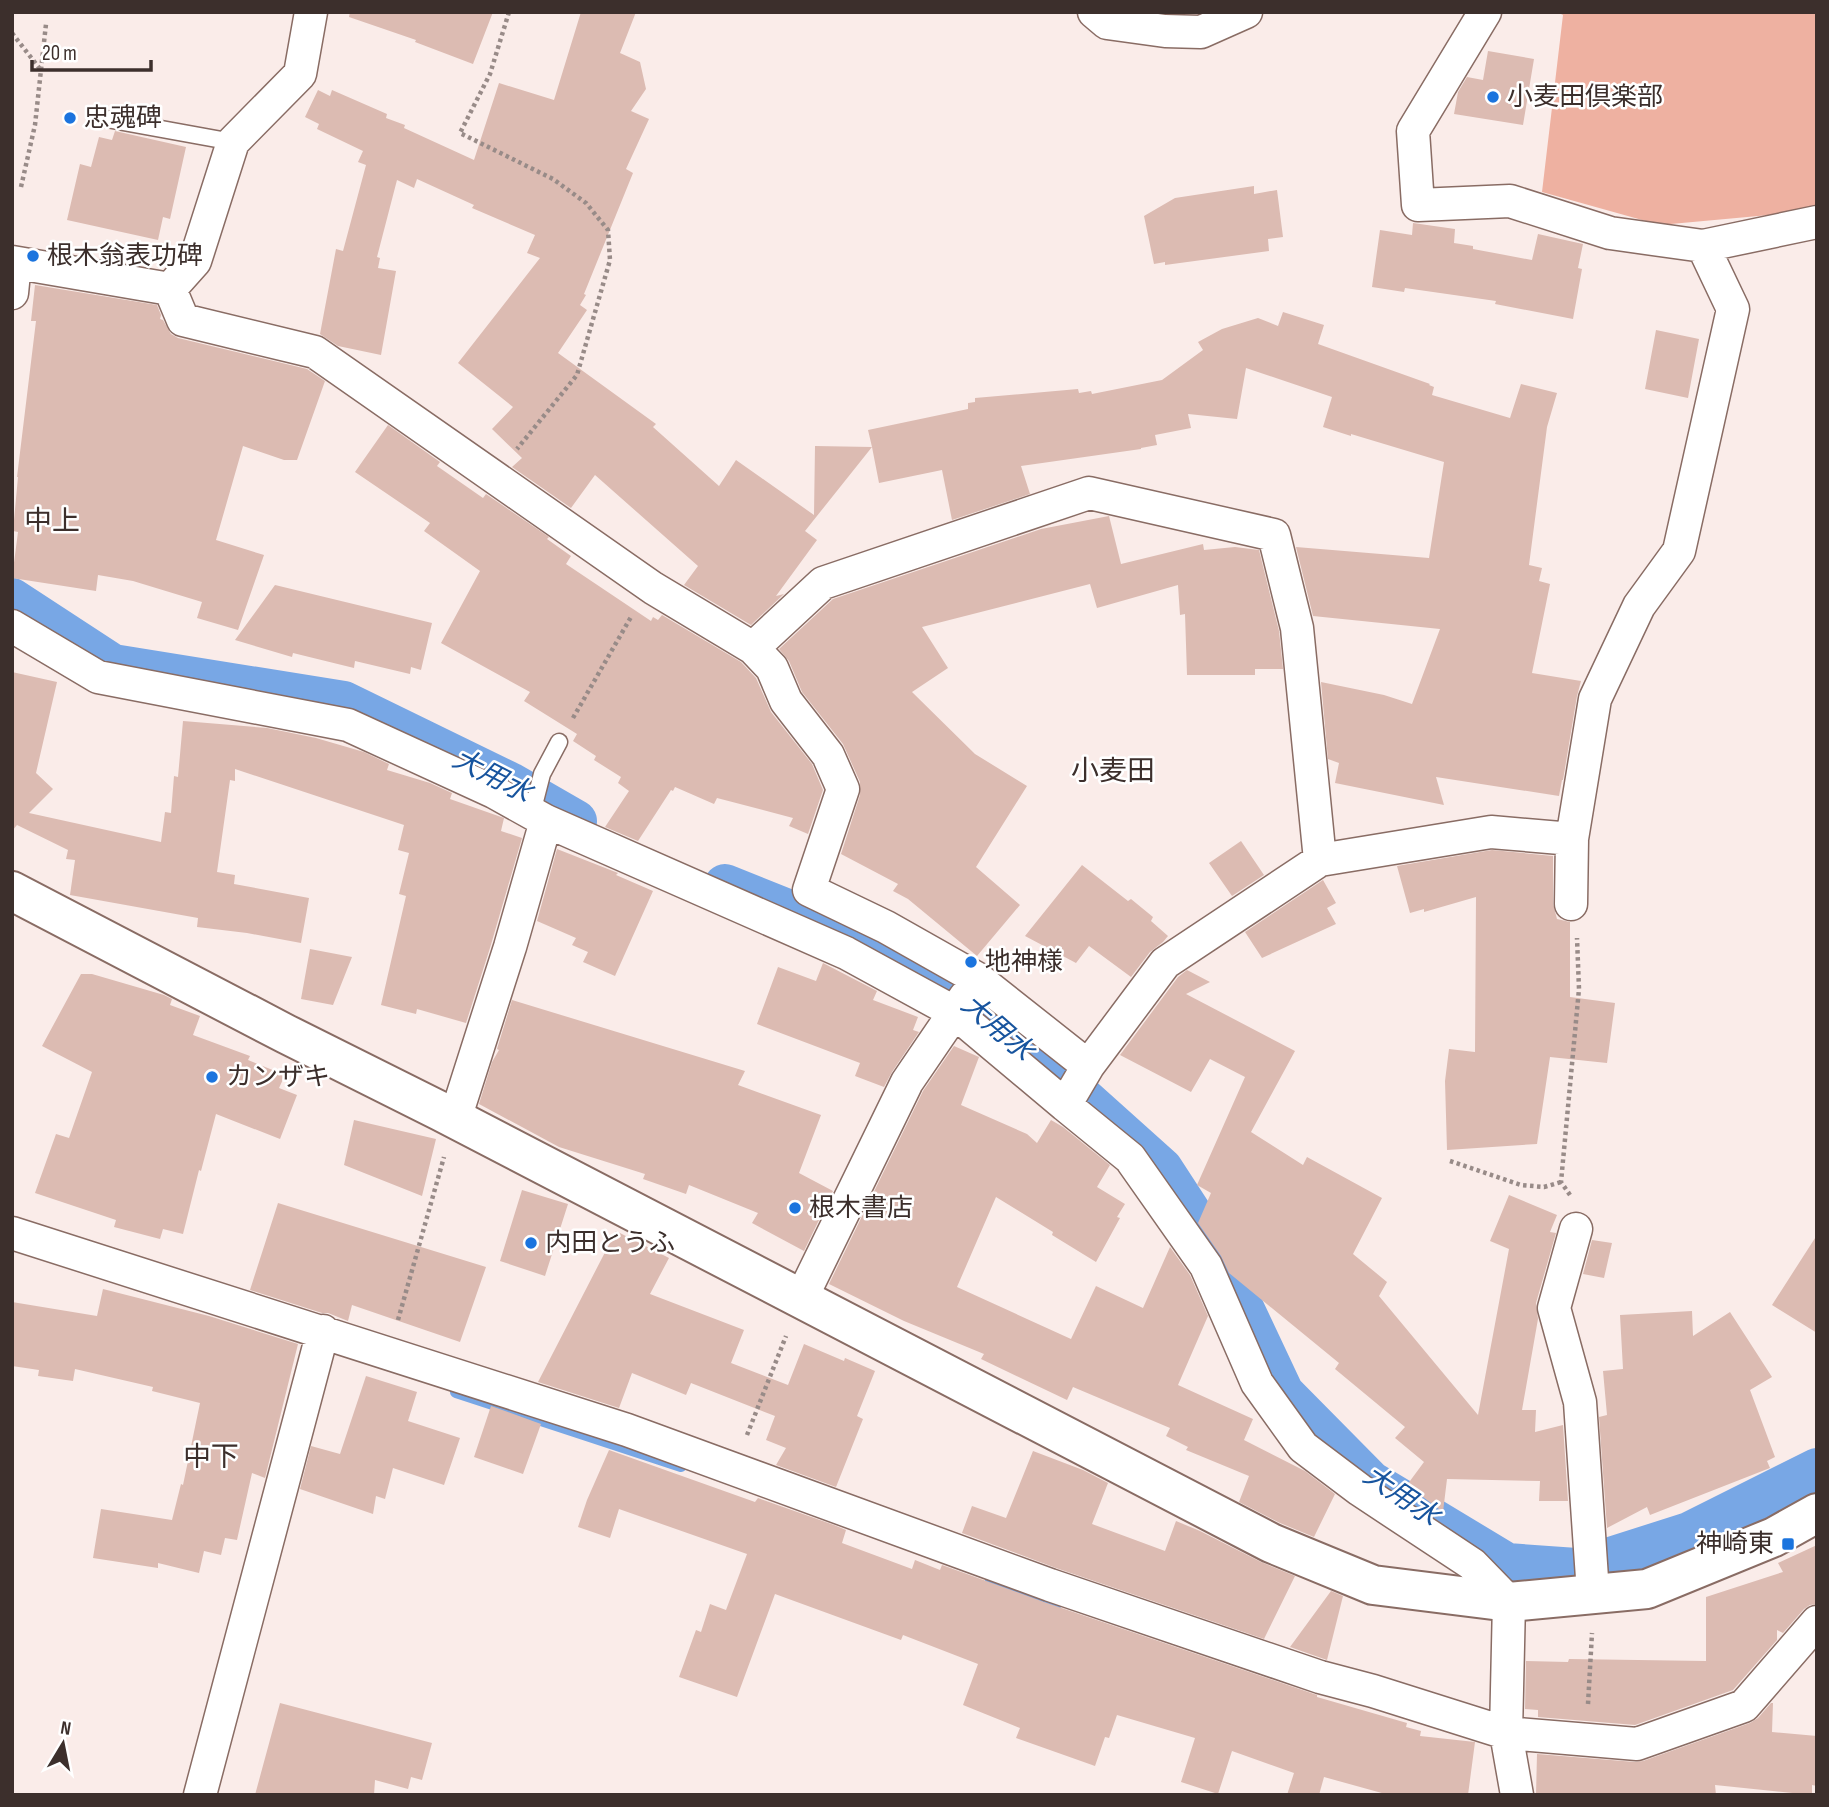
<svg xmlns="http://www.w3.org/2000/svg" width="1829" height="1807" font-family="'Sofia Sans Condensed','Noto Sans JP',sans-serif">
<rect width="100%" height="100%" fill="#faece9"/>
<!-- green -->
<path fill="#eeb1a1" d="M1557 12H1816L1817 205 1812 211 1660 225 1542 192 1563 15Z"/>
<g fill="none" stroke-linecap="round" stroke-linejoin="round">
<!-- stream -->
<path stroke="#78a7e5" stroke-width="12" d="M456 1392 681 1466
M991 1580 1056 1604"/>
<!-- canal -->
<path stroke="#78a7e5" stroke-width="42" d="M12 599 113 665 344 702 510 783 576 821
M725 885 830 927 951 988 1065 1082 1162 1169 1218 1255 1283 1393 1371 1482 1507 1564 1576 1569 1689 1533 1817 1469"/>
</g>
<!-- building -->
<path fill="#dcbbb2" d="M350 12H493L473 64 415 42 416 40 349 17Z
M581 12H636L620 53 640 62 646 89 631 111 649 119 626 169 633 173 584 294 586 295 580 305 587 310 558 353 656 424 653 427 719 486 736 460 814 515 815 446 872 447 868 430 968 409V403L975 402V398L1078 389 1079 393 1091 391 1092 394 1162 380 1203 350 1198 342 1222 329 1258 318 1278 326 1283 312 1324 325 1318 344 1430 384 1429 385 1434 387 1432 395 1510 418 1521 384 1557 393 1547 427 1529 565 1542 568 1539 581 1550 584 1532 673 1581 681 1577 696 1563 780H1562L1559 796 1436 777 1444 805 1335 783 1339 763 1328 759 1321 682 1384 695 1412 704 1440 629 1313 616 1296 547 1429 558 1444 462 1351 434V436L1323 427 1332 397 1246 368 1237 419 1188 414 1191 428 1155 435 1157 445 1141 448V449L1021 466 1030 494 952 520 942 470 879 483 872 447 805 531 817 540 776 596 784 594 751 625 684 585 698 566 595 475 571 508 512 467 522 458 492 429 513 407 458 363 540 258 527 253 535 235 472 208 474 205 417 179 414 188 397 180 377 257 380 258 378 268 396 271 381 355 338 346 320 334 336 249 343 251 366 165 358 162 363 151 317 129 319 124 305 117 318 90 330 96 332 90 387 114 386 118 405 125 404 128 474 160 499 83 554 100Z
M1488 51 1534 59 1523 125 1454 114 1458 92 1467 77 1483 80Z
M115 131 186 147 170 219 163 217 158 240 67 220 80 164 91 167 99 137 112 140Z
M1254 186V194L1277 190 1283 237 1268 239 1269 251 1165 265V262L1154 264 1144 216 1175 198Z
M1413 223 1455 229 1454 243 1473 246V249L1532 260 1538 234 1583 244 1578 268 1582 269 1573 319 1495 304 1496 301 1405 288 1404 292 1372 287 1380 230 1412 235Z
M35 285 157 305 161 315 160 319 163 320 171 334 178 338 307 369 325 381 297 460H284L243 446 216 540 264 555 238 630 197 618 202 602 133 581 98 575 96 591 12 578 18 532 13 531 18 477H17L36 321H31Z
M1656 330 1699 339 1688 398 1645 389Z
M388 425 440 462 437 466 483 498 486 494 549 537 547 539 571 556 566 564 651 621 653 617 658 620 662 615 741 662 756 678 771 712 812 764 823 790 808 834 789 826 793 818 717 798 714 804 675 787 673 791 671 790 638 841 605 827 629 791 618 783 621 777 594 760 596 756 573 741 577 734 524 701 530 692 441 643 480 571 424 531 430 523 355 472Z
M1109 516 1121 564 1203 544 1204 550 1235 547 1259 550 1279 631 1283 669H1255V675H1187L1185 614 1180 615 1178 585 1097 608 1090 584 922 627 948 668 912 692 975 754 1027 786 976 867 1020 905 977 956 908 899 893 891 898 884 841 854 860 795V782L843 744 802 692 789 661 779 649 833 599 1041 529Z
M275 585 432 623 421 670 411 667 410 674 355 661 354 668 293 653 292 657 235 640Z
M12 672 57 682 36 773 53 789 29 813 161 842 165 812 171 813 174 776 178 777 183 721 267 728 316 738 364 752 389 764 387 770 430 783 452 793 450 799 504 818 501 831 522 838 490 948 466 1023 417 1009 416 1014 381 1005 406 896 399 894 409 853 398 850 404 825 235 769V781L230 780 217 872 235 875 234 884 309 898 301 943 247 933 197 927 198 918 70 895 75 860 66 859 68 850 17 825 12 831Z
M1241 841 1264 875 1232 896 1209 863Z
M557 849 618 873 616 875 653 891 615 976 583 962 588 952 572 945 576 938 537 921Z
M1492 850 1553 856V904L1557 919 1570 922V997L1615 1003 1607 1063 1550 1057 1537 1144 1447 1150 1445 1081 1449 1049 1475 1052 1476 897 1424 912V909L1410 913 1397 866Z
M1082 865 1128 901 1131 899 1153 917 1151 921 1168 936 1163 942 1150 952 1131 977 1089 946 1076 963 1025 936Z
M1323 880 1336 903 1327 908 1336 924 1262 958 1245 932Z
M310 949 352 957 333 1005 301 999Z
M823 963 877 991 873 1000 918 1017 913 1030 919 1032 892 1072 884 1087 855 1076 860 1063 757 1024 778 967 816 981Z
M1187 970 1210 982 1186 994 1295 1051 1251 1132 1303 1165 1307 1157 1382 1198 1353 1254 1387 1282 1379 1296 1478 1415 1509 1249 1490 1241 1509 1195 1557 1215 1550 1232 1556 1233 1536 1303 1538 1319 1522 1410H1536L1535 1432 1563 1425 1568 1501H1539L1540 1481 1447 1479 1443 1512 1407 1485 1424 1462 1395 1438 1405 1427 1335 1369 1339 1363 1229 1273 1221 1256 1198 1223 1211 1193 1197 1185 1245 1077 1210 1059 1191 1092 1120 1055 1178 977Z
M81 974H92L164 995 172 999 170 1005 200 1016 193 1035 250 1056 248 1060 285 1075 279 1088 297 1095 280 1139 216 1114 201 1171 199 1170 183 1234 163 1229 160 1239 114 1227 116 1220 35 1193 56 1134 69 1138 92 1072 42 1046Z
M512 1000 745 1071 738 1085 821 1115 799 1173 833 1191 804 1251 752 1223 758 1213 689 1185 686 1194 643 1179 645 1174 559 1147 479 1104 492 1062 499 1050 497 1049Z
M954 1046 979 1057 961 1105 1027 1134 1037 1143 1051 1120 1063 1127 1110 1165 1097 1187 1125 1204 1117 1217 1120 1218 1096 1262 1052 1235 1053 1232 996 1197 957 1287 1071 1339 1096 1286 1143 1308 1170 1247 1190 1275 1208 1316 1178 1385 1253 1419 1244 1440 1305 1471 1335 1494 1314 1537 1280 1523 1239 1502 1249 1476 1186 1450 1188 1447 1166 1436 1170 1428 1073 1387 1067 1400 981 1359 984 1354 904 1321 829 1284 923 1091Z
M354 1120 436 1139 422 1196 344 1165Z
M522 1190 568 1204 545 1276 500 1261Z
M278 1203 486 1267 460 1342 352 1305 348 1321 328 1313H322L250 1290Z
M616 1231 669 1258 650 1294 744 1330 731 1363 788 1385 804 1344 844 1361 845 1358 875 1371 857 1416 863 1419 836 1487 776 1465 786 1448 766 1440 775 1416 691 1383 686 1395 632 1373 619 1408 538 1382Z
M1817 1235V1333L1772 1305Z
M1592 1240 1612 1243 1604 1278 1583 1274Z
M103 1289 209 1316 298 1344 265 1478 252 1473 237 1540 225 1538 221 1555 204 1551 199 1573 158 1563V1568L93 1558 101 1509 172 1520 181 1484 183 1485 200 1403 152 1391 153 1387 75 1369 73 1381 38 1376 39 1370 12 1366V1302L97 1316Z
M1692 1311 1693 1336 1730 1312 1772 1377 1750 1390 1775 1457 1767 1461 1770 1468 1650 1515 1647 1507 1607 1528 1599 1417 1607 1415 1603 1371 1623 1369 1620 1315Z
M366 1376 417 1392 408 1421 460 1438 444 1485 393 1468 385 1499 376 1496 373 1514 300 1489 311 1446 340 1454Z
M491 1406 541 1424 523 1474 474 1457Z
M609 1450 755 1502 758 1498 834 1525 846 1530 842 1543 912 1569 915 1560 940 1570 942 1565 1044 1602 1317 1695V1697L1407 1723 1406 1727 1421 1731 1420 1736 1475 1742 1468 1795H1389L1324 1777 1319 1795H1287L1294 1773 1232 1751 1218 1794 1181 1782 1195 1738 1117 1715 1109 1738 1105 1737 1095 1766 1016 1738 1020 1728 963 1705 978 1664 903 1635 901 1640 775 1594 737 1697 679 1677 696 1630 701 1632 710 1604 726 1610 747 1554 619 1509 610 1538 578 1527 587 1500Z
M1033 1451 1083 1470 1108 1483 1092 1524 1165 1551 1176 1521 1200 1531 1261 1562 1295 1576 1264 1639 1056 1568 962 1533 972 1506 1006 1518Z
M1817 1545V1604L1810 1605 1804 1609 1783 1633 1777 1630V1640L1733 1690 1635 1725 1538 1717V1710L1525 1709 1526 1661 1568 1662 1569 1659 1706 1661V1597L1783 1572 1778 1563Z
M1331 1591 1343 1596 1327 1660 1290 1647Z
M280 1703 432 1743 422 1780 411 1777 408 1789 375 1780 374 1795H255Z
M1771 1703H1773L1772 1732 1817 1736V1786L1812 1785V1795L1715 1785 1716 1795H1536L1537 1754 1635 1762 1643 1761 1750 1723 1758 1718Z"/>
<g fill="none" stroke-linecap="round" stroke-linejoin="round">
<defs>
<path id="lane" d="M101 118 233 142
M532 813 542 774 559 742"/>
<path id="street" d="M1094 12 1107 23 1165 31 1201 32 1246 12
M1485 12 1413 131 1418 205 1510 201 1610 233 1703 246 1817 222
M12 262 170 289 183 320 315 352 653 588 753 648
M170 289 195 261 233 142 300 74 311 12
M12 293 15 263
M12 626 98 677 348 725 494 792 546 821 846 953 954 1012 1065 1105
M1320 860 1297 628 1274 535 1089 493 823 583 753 648 772 668 786 701 828 755 843 789 809 890 886 927 978 979 1088 1066 1065 1105 1130 1158 1206 1266 1257 1383 1303 1447 1360 1490 1472 1564 1509 1602 1506 1733 1517 1795
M1571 904 1572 839
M1088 1066 1165 963 1320 860 1491 832 1572 839 1595 699 1639 606 1679 551 1733 309 1703 246
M455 1119 510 947 546 821
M1576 1229 1554 1308 1580 1402 1593 1593
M12 1233 627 1430 1050 1585 1320 1677 1373 1691 1506 1733 1637 1744 1744 1706 1817 1622
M801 1299 907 1082 965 997
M200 1795 323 1331"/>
<path id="secondary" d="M12 891 286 1034 440 1111 1271 1543 1373 1585 1509 1602 1647 1589 1774 1537 1817 1513"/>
</defs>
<!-- lane casing -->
<use href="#lane" stroke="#896c64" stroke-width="19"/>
<!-- street casing -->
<use href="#street" stroke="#896c64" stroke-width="35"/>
<!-- secondary casing -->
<use href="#secondary" stroke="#896c64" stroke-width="42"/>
<!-- path -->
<path stroke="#988b88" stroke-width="4.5" stroke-dasharray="3.5 3.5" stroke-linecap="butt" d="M509 12 490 74 460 133 553 179 586 203 608 230 610 260 577 375 517 449
M12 33 40 69
M21 187 35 125 46 24
M573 718 631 617
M1450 1161 1521 1185 1544 1187 1561 1182
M1570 1195 1561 1182 1579 989 1577 938
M398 1320 444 1157
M747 1435 786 1336
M1588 1704 1592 1633"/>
<!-- lane -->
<use href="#lane" stroke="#fff" stroke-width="16"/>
<!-- street -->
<use href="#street" stroke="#fff" stroke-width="32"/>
<!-- secondary -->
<use href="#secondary" stroke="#fff" stroke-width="38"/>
</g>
<!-- markers -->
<g fill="#1b74de" stroke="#fff" stroke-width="2.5">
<circle cx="1493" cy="97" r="7"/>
<circle cx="70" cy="118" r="7"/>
<circle cx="33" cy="256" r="7"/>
<circle cx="971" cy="962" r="7"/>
<circle cx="212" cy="1077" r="7"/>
<circle cx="795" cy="1208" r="7"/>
<circle cx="531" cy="1243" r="7"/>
<rect x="1781" y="1537" width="14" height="14" rx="3.5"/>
</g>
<g text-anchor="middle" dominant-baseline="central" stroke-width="5" stroke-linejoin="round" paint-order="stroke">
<!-- poi labels -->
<g font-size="26" fill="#3c2f2c" stroke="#fff" text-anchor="start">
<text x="1507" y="97">小麦田倶楽部</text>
<text x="84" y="118">忠魂碑</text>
<text x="47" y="256">根木翁表功碑</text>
<text x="985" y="962">地神様</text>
<text x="226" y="1077">カンザキ</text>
<text x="809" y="1208">根木書店</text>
<text x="545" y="1243">内田とうふ</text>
<text x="1774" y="1544" text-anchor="end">神崎東</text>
</g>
<!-- neighbourhood labels -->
<g font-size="28" fill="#3c2f2c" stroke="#fff">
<text x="52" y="521">中上</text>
<text x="1113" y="771">小麦田</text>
<text x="211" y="1457">中下</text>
</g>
<!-- water labels -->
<g font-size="28" font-style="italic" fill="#17549e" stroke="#fff">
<text transform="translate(492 776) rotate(27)">大用水</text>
<text transform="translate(997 1028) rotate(41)">大用水</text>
<text transform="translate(1401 1496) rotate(34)">大用水</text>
</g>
</g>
<!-- border -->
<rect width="1829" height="1807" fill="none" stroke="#3c2f2c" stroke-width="28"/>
<!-- north arrow -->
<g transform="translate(63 1744) rotate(10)" stroke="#ffffff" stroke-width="5" paint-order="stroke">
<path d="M0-5L12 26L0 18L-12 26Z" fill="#3c2f2c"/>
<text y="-10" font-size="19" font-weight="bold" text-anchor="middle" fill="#3c2f2c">N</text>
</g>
<!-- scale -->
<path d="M32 60v10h119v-10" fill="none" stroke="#3c2f2c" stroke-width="3.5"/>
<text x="42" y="60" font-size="21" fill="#3c2f2c" stroke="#ffffff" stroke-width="5" paint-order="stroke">20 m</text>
</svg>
